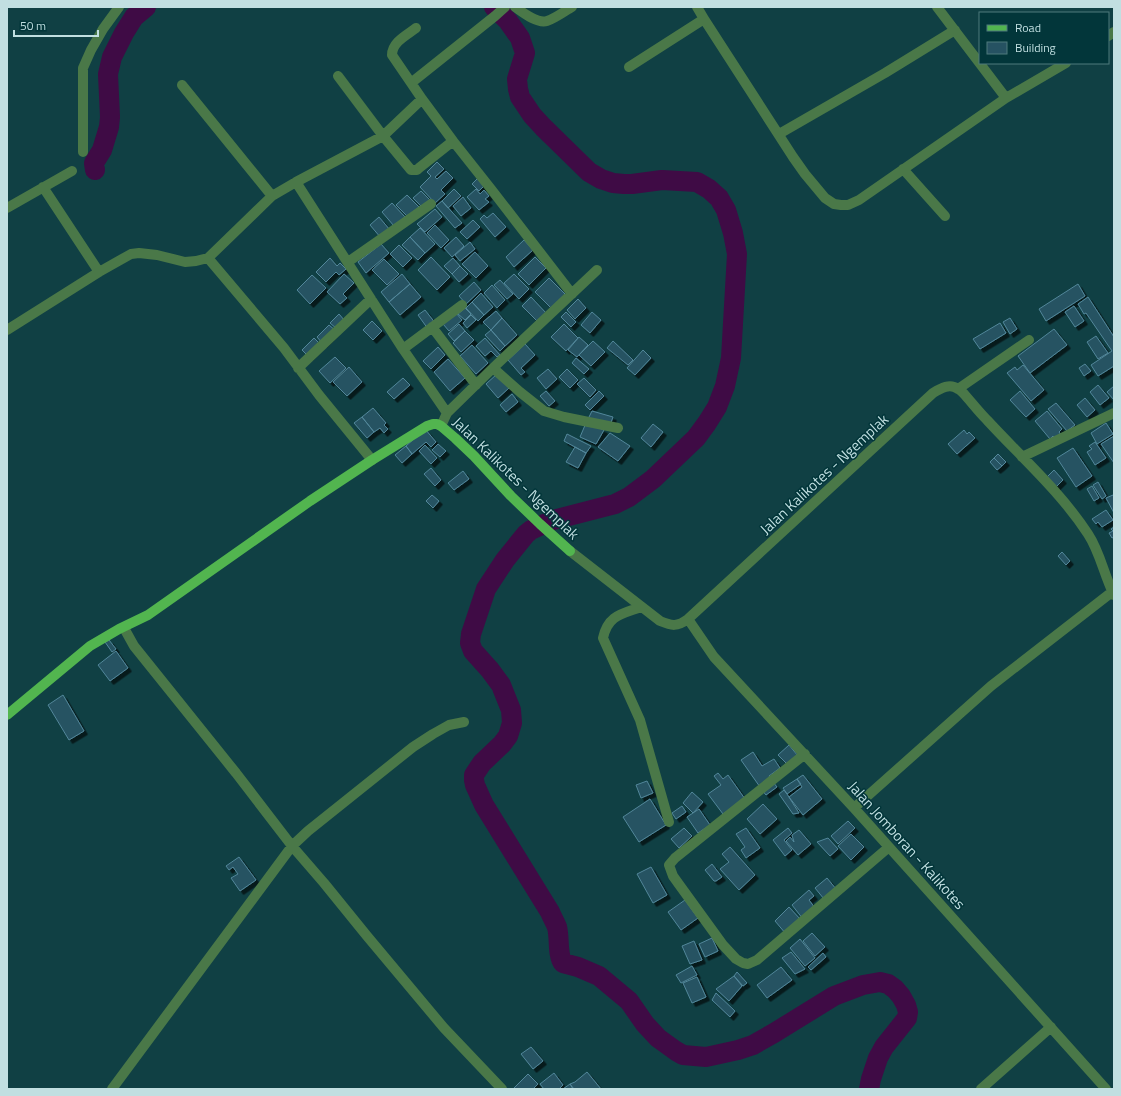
<svg xmlns="http://www.w3.org/2000/svg" width="1121" height="1096" font-family="'Titillium Web',sans-serif">
<defs>
<filter id="shadow"><feDropShadow dx="3.5" dy="3.5" stdDeviation="0" flood-color="#0009"/></filter>
</defs>
<rect width="100%" height="100%" fill="#104044"/>
<g fill="none" stroke-linecap="round" stroke-linejoin="round">
<!-- river -->
<path stroke="#3f0b45" stroke-width="20" d="M494 7 508 21 520 38 525 53 517 79 518 89 520 97 532 115 543 127 589 172 601 179 613 183 624 184H632L662 180 697 182 709 189 719 198 726 210 733 233 737 254 731 358 725 386 717 407 707 423 696 438 653 479 629 497 615 504 553 520 531 530 526 534 505 560 486 589 471 634 470 643 473 651 490 670 501 685 511 710 512 723 508 736 502 744 482 763 474 775V780L475 785 484 805 550 912C552 917 555 922 557 927 560 938 557 954 563 963L578 967 599 976 629 1001 645 1024 658 1038 676 1051 683 1055 706 1057 738 1050 753 1045 774 1033 834 996 863 985 880 982 888 984 895 989 901 996 906 1005 908 1012 907 1018 884 1047 878 1058 871 1079 869 1089
M95 170 94 163 102 150 109 127 110 117 108 74 112 57 124 33 134 17 146 7"/>
</g>
<!-- building -->
<path fill="#265262" stroke="#52879a" filter="url(#shadow)" d="M437 162 444 169 435 177 437 179 446 171 453 178 441 190 445 194 435 203 420 187 431 176 427 172Z
M479 177 486 184 479 191 472 184Z
M454 189 461 196 448 208 442 201Z
M476 189 480 194 484 190 489 196 485 199 489 202 479 210 467 197Z
M421 191 431 201 423 208 413 198Z
M407 195 419 207 408 217 396 205Z
M463 197 471 208 461 216 453 206Z
M442 201 462 223 455 228 436 206Z
M392 203 405 217 394 226 382 212Z
M435 209 442 217 425 232 417 224Z
M493 213 506 227 495 237 480 219 484 215 487 218Z
M379 217 390 230 381 238 370 225Z
M473 220 480 227 467 239 460 232Z
M435 225 449 240 441 248 427 233Z
M420 228 435 244 425 253 410 237Z
M410 237 425 253 418 260 402 245Z
M456 237 464 246 452 257 444 248Z
M524 240 533 250 514 267 506 257Z
M470 242 475 249 460 261 455 255Z
M381 244 389 253 366 273 358 262Z
M399 245 412 258 403 267 390 254Z
M475 252 488 266 476 278 462 264Z
M431 257 450 277 437 290 418 270Z
M535 257 546 268 529 285 518 274Z
M330 258 337 266 340 263 346 269 339 275 336 272 326 282 316 272Z
M453 258 460 266 452 274 444 266Z
M384 259 399 274 387 285 372 270Z
M460 266 468 274 459 282 452 274Z
M344 274 354 283 343 294 347 298 340 304 327 292Z
M402 274 410 284 389 302 381 292Z
M514 274 529 289 519 299 504 283Z
M312 275 326 288 310 304 297 290Z
M549 278 566 295 552 309 535 292Z
M500 280 513 294 507 299 494 285Z
M474 282 481 290 466 304 459 296Z
M410 284 421 297 400 315 389 302Z
M1078 284 1085 296 1046 321 1039 309Z
M492 285 505 300 497 308 484 293Z
M481 293 493 307 484 315 472 302Z
M531 297 547 314 538 322 522 306Z
M1088 297 1114 337V366L1098 376 1091 365 1112 351 1086 313 1084 314 1078 304Z
M578 299 586 308 575 319 567 310Z
M472 302 484 315 478 321 466 308Z
M1074 306 1084 321 1075 327 1065 312Z
M465 308 471 314 465 320 458 314Z
M425 310 436 324 428 329 418 315Z
M496 311 502 318 491 330 483 322Z
M566 312 576 322 571 327 561 317Z
M592 312 601 320 590 333 581 325Z
M456 313 462 320 449 331 443 324Z
M339 314 345 321 337 329 330 323Z
M471 315 476 320 467 328 463 323Z
M502 318 517 335 505 346 491 330Z
M1010 318 1017 329 1010 334 1003 322Z
M372 321 382 331 373 340 363 330Z
M1000 323 1006 333 980 349 973 339Z
M459 324 465 331 454 341 448 334Z
M564 324 578 338 566 351 551 337Z
M329 325 336 331 323 344 317 337Z
M1054 329 1067 345 1030 373 1018 356Z
M491 330 505 346 500 351 485 335Z
M465 331 474 340 461 352 453 343Z
M1096 336 1108 353 1098 359 1087 342Z
M579 337 588 345 577 357 568 350Z
M314 338 321 345 309 357 302 350Z
M485 338 500 355 497 357 491 351 485 356 476 346Z
M593 341 605 352 591 366 579 355Z
M613 341 633 360 628 365 607 348Z
M525 344 535 355 521 368 525 372 521 375 508 360Z
M472 345 488 363 476 374 460 356Z
M438 347 445 355 431 369 423 361Z
M643 350 651 358 635 375 627 368Z
M335 357 346 368 330 383 319 371Z
M576 358 589 369 584 374 572 363Z
M448 359 465 378 450 391 434 372Z
M1085 364 1091 371 1084 376 1079 368Z
M1023 365 1044 390 1031 401 1007 373 1015 367 1017 370Z
M349 367 362 382 347 396 333 382Z
M548 369 557 379 546 389 537 378Z
M567 369 578 380 570 388 559 377Z
M497 374 509 388 498 398 486 384Z
M403 378 410 385 394 399 387 392Z
M584 378 596 390 590 397 577 384Z
M1098 385 1109 398 1100 405 1090 392Z
M1114 386V400L1107 392Z
M546 391 555 401 549 406 540 396Z
M599 391 604 396 590 410 585 405Z
M1020 391 1035 409 1026 417 1010 400Z
M512 394 518 402 506 412 500 405Z
M1085 398 1095 410 1087 417 1077 405Z
M1056 403 1075 425 1067 431 1048 409Z
M373 408 386 423 384 425 388 429 384 433 380 428 374 432 362 417Z
M592 411 613 417 610 425 588 419Z
M1047 411 1062 429 1059 432 1061 435 1055 439 1053 436 1050 439 1035 421Z
M362 417 374 432 367 438 354 423Z
M586 423 604 430 596 444 580 437Z
M1106 423 1113 434 1097 444 1091 433Z
M653 424 663 432 651 447 641 438Z
M425 429 436 442 431 447 426 442 412 454 406 446Z
M964 430 967 434 969 432 975 438 957 454 948 444Z
M610 433 630 446 618 461 598 447Z
M567 434 591 446 586 453 564 441Z
M1114 436V463L1101 444Z
M1095 442 1106 458 1095 465 1087 452 1092 449 1089 446Z
M438 444 446 451 440 457 432 450Z
M425 445 437 458 431 464 419 451Z
M406 446 412 454 402 463 395 455Z
M575 447 586 453 578 468 566 462Z
M1073 448 1092 476 1076 487 1057 458Z
M998 454 1006 462 1002 466 994 458Z
M994 458 1002 466 997 470 990 462Z
M431 468 441 480 435 486 424 474Z
M1054 470 1063 480 1056 487 1047 477Z
M463 471 469 479 454 490 448 483Z
M1098 482 1106 496 1102 499 1093 485Z
M1092 486 1099 498 1094 501 1087 489Z
M432 495 439 501 433 508 426 501Z
M1113 495 1114 498V513L1106 498Z
M1106 510 1113 520 1102 527 1098 522 1096 524 1092 519Z
M1114 527V537L1112 538 1109 533 1113 531 1111 529Z
M1062 552 1070 561 1066 565 1058 556Z
M109 640 116 649 112 652 105 642Z
M116 651 128 668 110 681 98 665Z
M63 695 84 731 69 740 48 705Z
M789 745 798 756 788 765 778 755Z
M753 752 762 766 774 759 780 768 769 776 771 779 760 787 741 760Z
M718 773 723 779 728 775 745 799 723 814 708 794 721 785 714 776Z
M803 775 822 799 803 815 789 797 802 787 797 779Z
M797 779 801 784 787 794 783 788Z
M647 781 653 793 641 798 636 785Z
M773 782 777 787 766 795 762 790Z
M784 790 787 794 799 813 793 814 779 794Z
M692 792 703 802 693 813 683 803Z
M650 799 666 825 639 842 623 817Z
M763 804 777 819 760 834 747 819Z
M682 806 686 812 676 819 672 813Z
M699 809 710 825 698 833 687 817Z
M848 821 855 828 838 844 831 836Z
M684 828 692 836 679 848 671 839Z
M746 828 760 848 746 858 741 850 745 847 736 834Z
M788 828 792 833 784 840 792 850 785 856 773 840Z
M799 830 811 844 798 855 786 841 790 837 794 842 792 835Z
M851 834 864 847 851 860 838 846Z
M828 838 838 849 830 856 817 842Z
M730 847 755 875 739 890 720 869 729 862 722 854Z
M239 857 256 880 240 891 231 878 238 874 233 867 229 870 226 866Z
M712 864 722 877 716 881H714L705 870Z
M651 867 667 895 653 903 637 874Z
M827 878 836 889 824 899 815 888Z
M809 890 814 896 809 900 815 908 803 919 792 905Z
M685 900 698 918 681 930 668 912Z
M789 907 801 920 786 934 775 921Z
M812 933 825 947 815 956 803 941Z
M712 938 718 951 705 957 699 944Z
M800 939 815 958 805 966 790 948Z
M694 941 702 960 690 964 682 946Z
M791 952 805 969 795 974 782 958Z
M823 953 826 957 811 970 808 967Z
M692 966 697 975 681 983 676 975Z
M781 967 792 980 767 998 757 985Z
M737 972 747 983 743 986 734 976Z
M734 976 742 986 729 1001 716 989Z
M697 977 706 997 692 1003 683 983Z
M716 993 735 1011 730 1017 712 1000Z
M531 1047 543 1061 533 1069 521 1054Z
M587 1072 601 1089H574L570 1084 575 1082Z
M554 1073 563 1085 559 1089H544L540 1084Z
M528 1074 538 1084 533 1089H513Z
M570 1084 573 1089H563Z"/>
<g fill="none" stroke-linecap="round" stroke-linejoin="round">
<!-- minor -->
<path stroke="#4a7848" stroke-width="10" d="M515 7C522 12 537 24 547 21 554 19 565 11 572 7
M697 7 704 19 793 157 805 174 825 198 834 204 841 205H848L859 200 1006 98 1066 63
M937 7 1006 98
M416 28C407 35 392 42 392 55L422 99 453 141 491 189 572 294
M1108 36 1114 32
M629 67 704 19
M338 76 383 136 411 170H417L419 168 453 141
M411 83 495 16 505 7
M182 85 272 196
M779 134 885 73 955 30
M83 152V68L91 50 103 29 119 7
M903 169 945 216
M296 182 403 349 447 413
M43 187 99 272
M7 208 72 171
M208 258 284 348 319 395 372 460
M348 262 431 204
M432 327 476 385
M7 330 99 272 131 254 139 253 157 255 185 262 196 261 208 258 272 196 296 182 383 136 422 99
M403 349 462 305
M298 368 371 299
M493 368 520 392 544 411 564 417 618 428
M958 389 1029 340
M441 426 447 413 493 368 597 270
M1022 457 1114 413
M570 551 660 621C672 626 677 627 688 619L933 393C941 388 950 383 958 389 961 390 963 393 965 395 972 403 979 412 987 420 1021 457 1060 491 1088 534 1100 552 1104 575 1114 595
M641 607C622 614 608 615 603 638L640 720 669 822
M688 619 714 657 854 808 1106 1089
M124 628 134 646 236 773 292 846 324 883 367 936 444 1028 502 1089
M805 754 675 858 669 865 673 876 678 883 723 945 736 959 743 963 748 964 757 960 889 847
M854 808 991 686 1112 592
M112 1089 292 846 308 831 413 747 433 734 449 725 464 722
M981 1089 1051 1027"/>
<!-- major -->
<path stroke="#52b54f" stroke-width="10" d="M7 715 90 646 119 629 148 615 310 501 372 460 427 426 433 424H437L441 426 455 438 474 456 511 496 540 524 570 551"/>
</g>
<g text-anchor="middle" dominant-baseline="central" stroke-width="3" stroke-linejoin="round" paint-order="stroke">
<!-- street labels -->
<g font-size="15" fill="#c1dfe1" stroke="#02363a">
<text transform="translate(824 474) rotate(-43)">Jalan Kalikotes - Ngemplak</text>
<text transform="translate(516 478) rotate(44)">Jalan Kalikotes - Ngemplak</text>
<text transform="translate(907 845) rotate(48)">Jalan Jomboran - Kalikotes</text>
</g>
</g>
<!-- border -->
<rect width="1121" height="1096" fill="none" stroke="#c1dfe1" stroke-width="16"/>
<!-- legend -->
<rect x="979" y="12" width="130" height="52" fill="#02363a" stroke="#4e7a7d"/>
<rect x="987" y="25" width="20" height="6" fill="#52b54f" stroke="#4e7a7d"/>
<text x="1015" y="32" font-size="12" fill="#c1dfe1">Road</text>
<rect x="987" y="42" width="20" height="12" fill="#265262" stroke="#4e7a7d"/>
<text x="1015" y="52" font-size="12" fill="#c1dfe1">Building</text>
<!-- scale -->
<path d="M14 30v6h84v-6" fill="none" stroke="#c1dfe1" stroke-width="2"/>
<text x="20" y="30" font-size="12" fill="#c1dfe1" stroke="#02363a" stroke-width="3" paint-order="stroke">50 m</text>
</svg>
